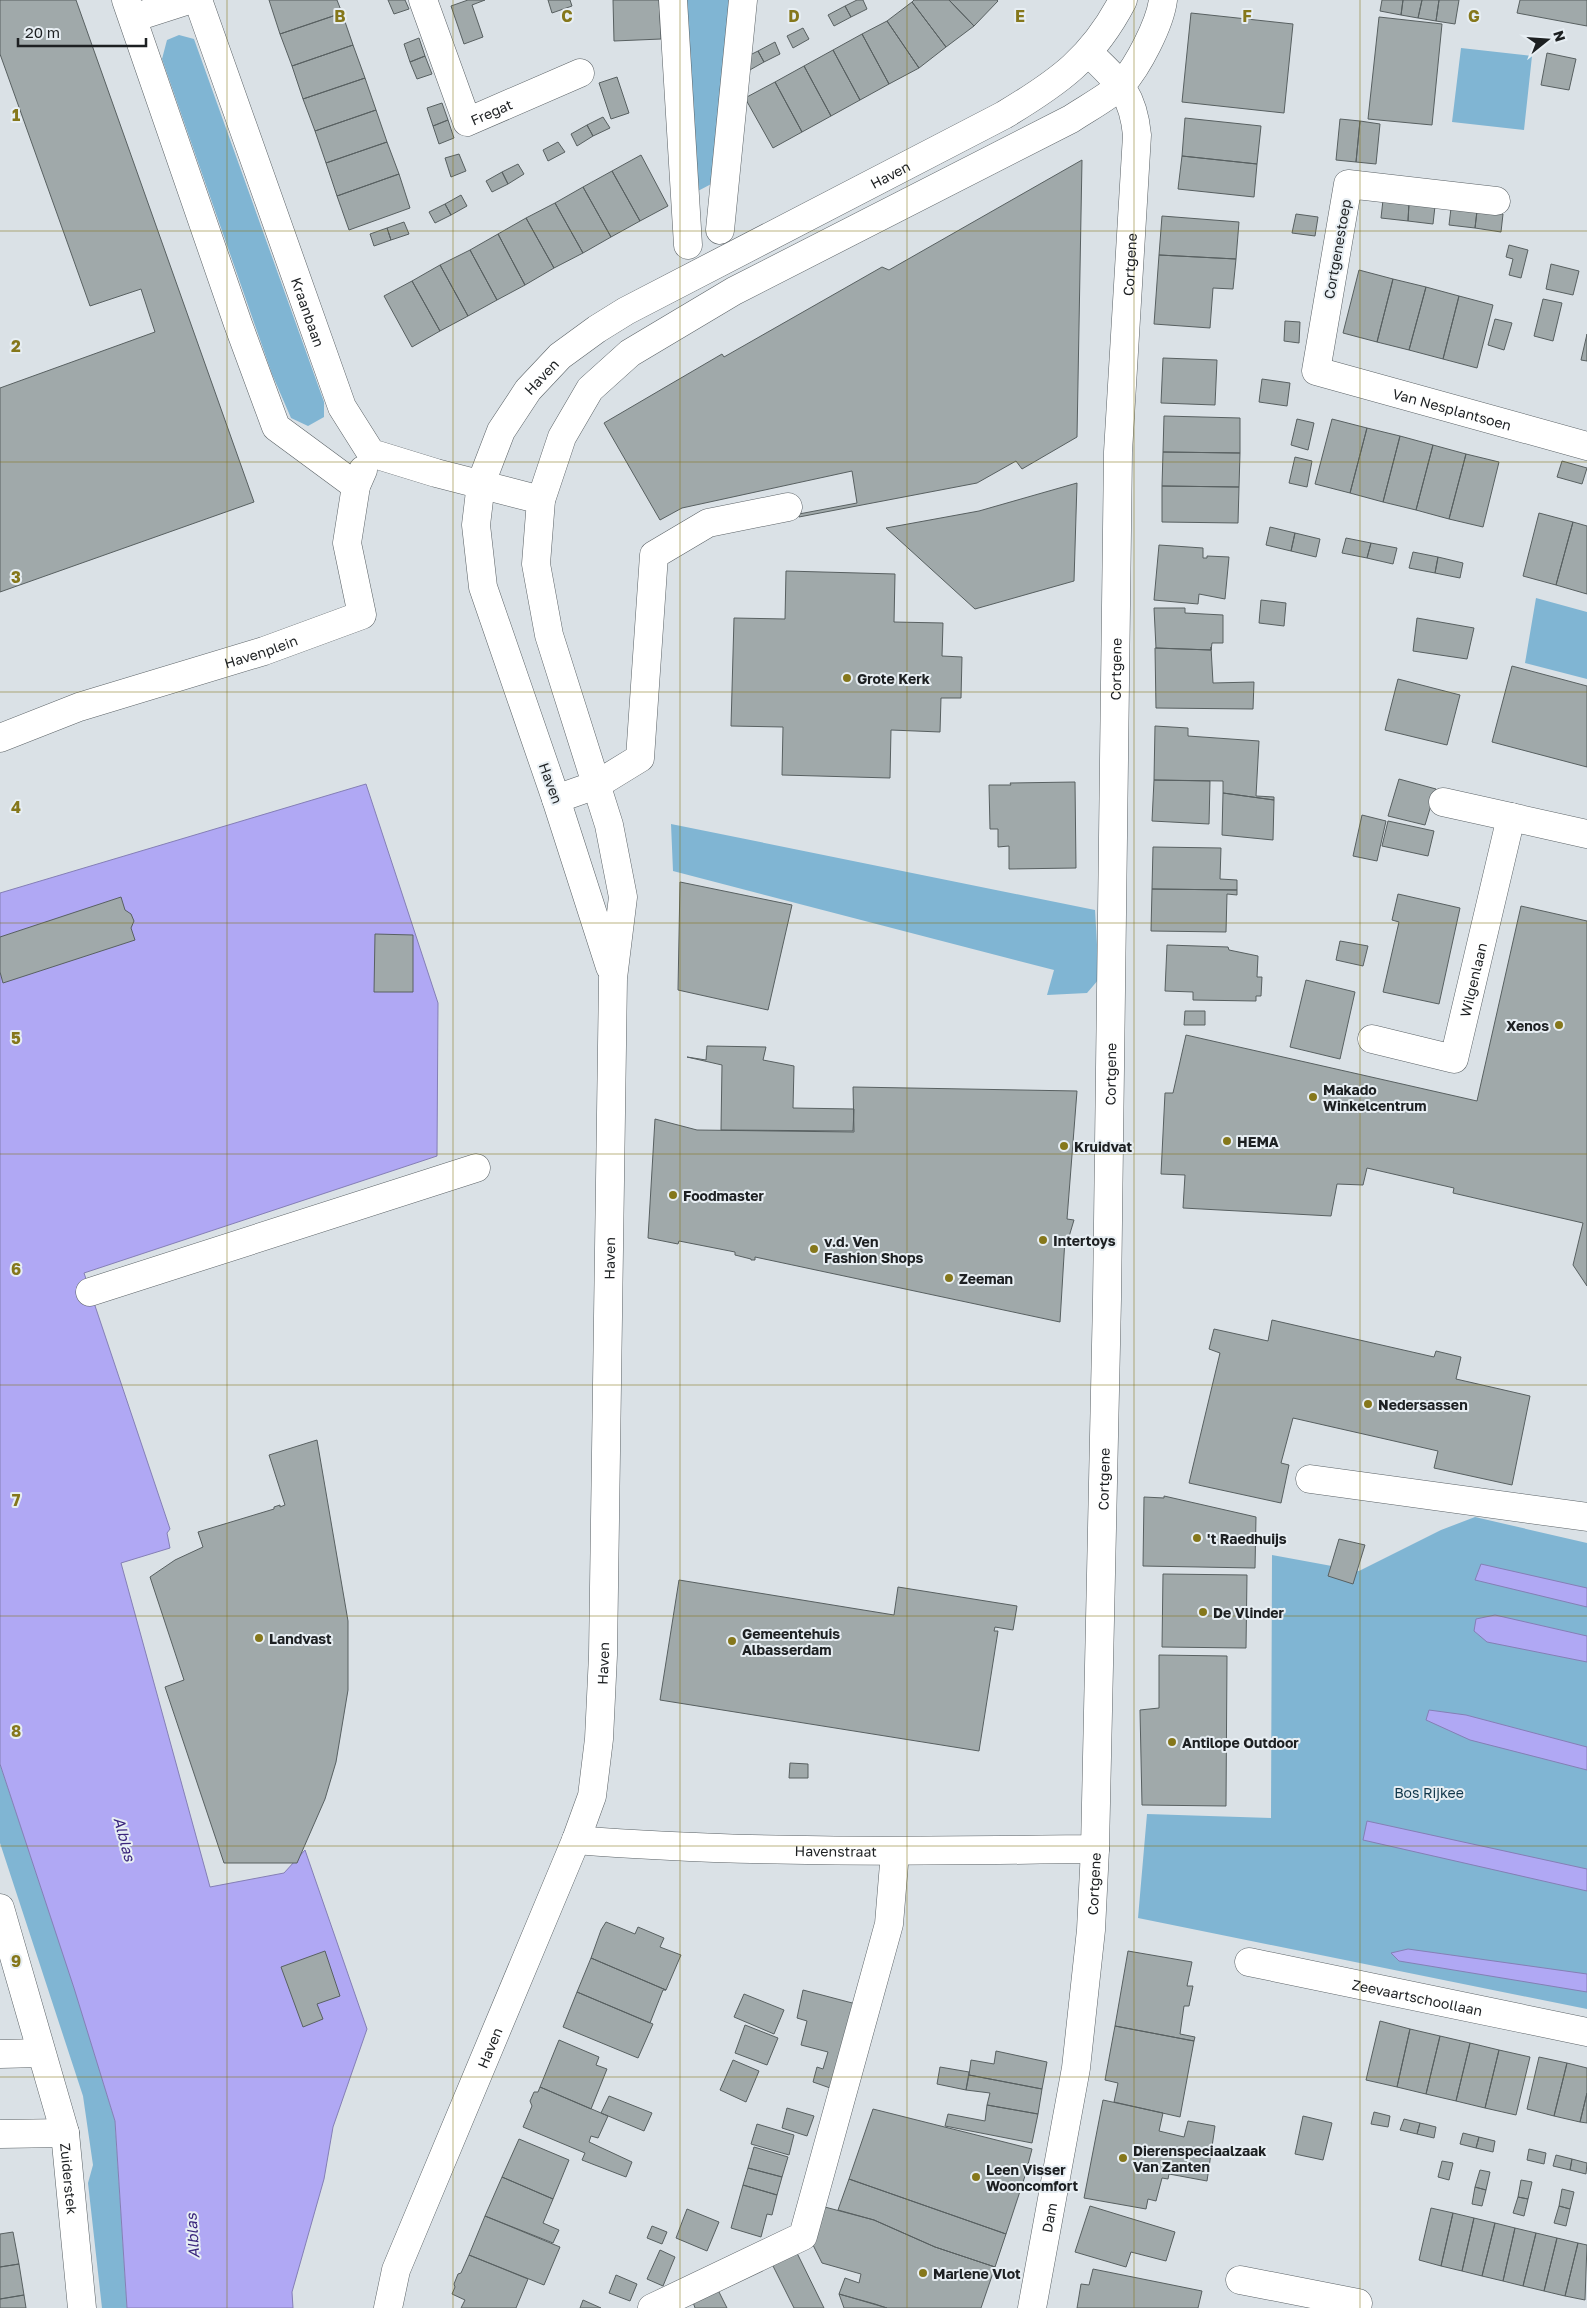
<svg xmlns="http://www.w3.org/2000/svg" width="1587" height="2308" font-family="'Golos Text',sans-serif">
<rect width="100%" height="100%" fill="#dae1e6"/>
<!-- green -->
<path fill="#80b5d3" d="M686 0H735L717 181 696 192Z
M179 35 194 39 324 402V417L308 426 291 418 272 374 162 59 167 40Z
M1461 48 1532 56 1524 130 1452 122Z
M1536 598 1587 612V679L1525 663Z
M671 824 1095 910 1099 979 1087 993 1047 995 1054 970 673 871Z
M1475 1517 1587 1543V2009L1138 1918 1147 1814 1271 1818 1272 1555 1359 1571 1441 1530Z
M0 1764 74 1987 115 2121 127 2308H102L88 2183 93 2165 83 2096 0 1843Z"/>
<!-- water -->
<path fill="#b0a8f4" stroke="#847fb5" d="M366 784 438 1003 437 1156 84 1273 170 1529 167 1533 170 1548 121 1563 210 1887 284 1873 305 1850 367 2029 333 2127 324 2179 292 2292 293 2308H127L115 2121 74 1988 0 1764V893Z
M1481 1564 1587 1588V1607L1475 1580Z
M1495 1615 1587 1636V1662L1487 1642 1474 1631 1476 1619Z
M1429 1710 1466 1715 1587 1747V1770L1470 1740 1426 1720Z
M1367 1821 1587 1869V1891L1363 1840Z
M1408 1949 1587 1974V1992L1399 1961 1391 1953Z"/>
<!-- building -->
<path fill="#a0a9aa" stroke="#586061" d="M0 0H76L254 502 0 592V388L155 332 141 289 90 306 0 54Z
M269 0H337L342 13 280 34Z
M388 0H405L409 9 394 14Z
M468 0H485L472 5 483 37 464 44 451 6Z
M548 0H570L572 6 552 13Z
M613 0H659L661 39 614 41Z
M857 0H863L867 9 851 17 845 6Z
M914 0H949L974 26 946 47 912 2Z
M949 0H997L998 1 974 26Z
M1382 0H1403L1401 15 1380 11Z
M1403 0H1422L1418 18 1401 15Z
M1422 0H1439L1436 21 1418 18Z
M1439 0H1459L1455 24 1436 21Z
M1520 0H1587V26L1517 13Z
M912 2 946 47 919 68 887 21Z
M845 6 851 17 834 26 828 15Z
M342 13 353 45 292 66 280 34Z
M1191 13 1293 24 1284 113 1182 102Z
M1379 17 1442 24 1432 125 1368 119Z
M887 21 919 68 889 84 862 34Z
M803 28 809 39 793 48 787 36Z
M862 34 889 84 860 100 833 50Z
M419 38 425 56 410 62 404 44Z
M775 42 780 54 764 62 758 51Z
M353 45 365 78 303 99 292 66Z
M833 50 860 100 831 116 804 66Z
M758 51 764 62 748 71 742 59Z
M1547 53 1576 59 1569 90 1541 85Z
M425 56 432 74 417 79 410 62Z
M804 66 831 116 802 132 775 82Z
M617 77 629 113 611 119 599 83Z
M365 78 376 110 315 131 303 99Z
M775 82 802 132 773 148 745 98Z
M442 103 448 120 433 126 427 108Z
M376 110 387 142 326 163 315 131Z
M603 117 610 128 593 136 587 125Z
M1185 118 1261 126 1257 164 1182 156Z
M1340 119 1360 121 1356 162 1336 160Z
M448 120 454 138 439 144 433 126Z
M1360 121 1380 124 1376 164 1356 162Z
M587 125 593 136 577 146 571 134Z
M387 142 399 174 337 196 326 163Z
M558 142 565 152 548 161 543 150Z
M459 154 466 171 451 177 445 158Z
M641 155 668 206 640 221 612 171Z
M1182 156 1257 164 1254 197 1178 189Z
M1082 160 1077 437 1022 469 1016 461 977 483 799 517V514L857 503 852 471 682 508 660 520 604 423 722 354 724 357 882 267 889 270Z
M518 164 524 174 508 184 502 172Z
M612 171 640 221 611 237 583 187Z
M502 172 508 184 492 192 486 181Z
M399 174 410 208 349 230 337 196Z
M583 187 611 237 583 253 555 203Z
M461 195 467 206 451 215 445 204Z
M1383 200 1409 203 1408 221 1381 218Z
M555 203 583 253 554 268 526 218Z
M1409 203 1435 206 1433 224 1408 221Z
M445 204 451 215 435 223 429 212Z
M1451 208 1477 211 1475 228 1449 225Z
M1477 211 1503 214 1501 232 1475 228Z
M1296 214 1318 217 1315 236 1292 233Z
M1162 216 1239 222 1236 259 1159 255Z
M526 218 554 268 525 285 498 234Z
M404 222 409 234 391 240 387 228Z
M387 228 391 240 374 246 370 234Z
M498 234 525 285 497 300 470 250Z
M1509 245 1528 250 1521 278 1509 275 1513 259 1506 257Z
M470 250 497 300 468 316 440 265Z
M1159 255 1236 259 1233 289 1213 288 1210 328 1154 324Z
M1551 264 1579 271 1573 295 1546 289Z
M440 265 468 316 440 331 412 281Z
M1359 270 1393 279 1377 342 1343 333Z
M1393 279 1426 287 1409 350 1377 342Z
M412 281 440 331 412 347 384 296Z
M1426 287 1459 296 1443 359 1409 350Z
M1459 296 1493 305 1477 368 1443 359Z
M1543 299 1562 303 1553 341 1534 336Z
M1495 319 1512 323 1504 350 1488 345Z
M1285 321 1300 322 1299 343 1284 341Z
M1587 334V361L1581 360Z
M1163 358 1217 360 1215 405 1161 403Z
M1262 379 1290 383 1287 406 1259 402Z
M1164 416 1240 418V453L1163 452Z
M1297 419 1314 423 1308 450 1291 445Z
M1332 419 1367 428 1350 493 1315 484Z
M1367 428 1400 436 1383 502 1350 493Z
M1400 436 1433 445 1416 510 1383 502Z
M1433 445 1466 454 1449 519 1416 510Z
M1163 452 1240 453 1239 487 1162 486Z
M1466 454 1499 462 1483 527 1449 519Z
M1295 457 1312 461 1307 487 1289 483Z
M1562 461 1587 468 1582 484 1557 477Z
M1077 483 1074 581 975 609 886 528 979 511Z
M1162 486 1239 487 1238 523 1162 522Z
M1539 513 1573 522 1556 585 1523 576Z
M1573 522 1587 526V594L1556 585Z
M1270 527 1295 533 1291 551 1266 545Z
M1295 533 1320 539 1316 557 1291 551Z
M1346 538 1371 543 1367 558 1342 553Z
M1371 543 1397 548 1393 564 1367 558Z
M1159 545 1203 548V558H1207V556L1229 557 1225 599 1199 594 1198 604 1154 600Z
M1413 552 1438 557 1435 573 1409 568Z
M1438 557 1463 563 1460 578 1435 573Z
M786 571 895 574 894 622 943 623 942 656 962 657 961 698H941L940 732 891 730 890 778 782 775 783 727 731 726 734 618 785 619Z
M1261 600 1286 603 1284 626 1259 623Z
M1154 608H1185V613L1223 615V643H1212L1211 650 1156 648Z
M1417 618 1474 628 1467 659 1413 651Z
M1211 647 1213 683 1254 682 1253 709 1156 708 1155 648 1211 650Z
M1512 666 1587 686V767L1492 742Z
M1398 679 1460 695 1447 745 1385 730Z
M1155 726 1188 728V736L1259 741 1256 796 1274 797V800L1223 793V781L1154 780Z
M1399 779 1436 789 1425 825 1388 816Z
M1154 780 1210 781 1209 824 1152 821Z
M1075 782 1076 868 1009 869V846L998 847V829H990L989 785H1011L1010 783Z
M1223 793 1274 800 1273 840 1222 835Z
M1362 815 1386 821 1377 861 1353 856Z
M1388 821 1434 831 1428 856 1382 846Z
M1153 847 1221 848 1220 879 1237 880V890L1152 889Z
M680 882 792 905 768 1010 678 990Z
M1152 889 1237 890V895L1227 894 1226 932 1151 931Z
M1398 894 1460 908 1439 1004 1383 992 1399 922 1392 920Z
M121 897 125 910 131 914 134 921 131 928 135 940 3 983 0 972V937Z
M1521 906 1587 921V1286L1573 1265 1583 1223 1453 1193 1454 1188 1367 1168 1363 1185 1337 1184 1331 1216 1183 1208 1185 1175 1161 1174 1165 1093H1173L1186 1035 1477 1101Z
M375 934 413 935V992H374Z
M1340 941 1368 946 1363 966 1336 960Z
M1167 945 1228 947 1229 950 1258 956 1257 977H1262L1261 996H1256V1001L1193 1000V992L1165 991Z
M1306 980 1355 992 1340 1059 1290 1047Z
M1185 1011H1205V1025H1184Z
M707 1046 766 1047 763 1060 794 1066 793 1108 854 1109 853 1131 721 1130 722 1065 687 1057 706 1060Z
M853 1087 1077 1091 1067 1219 1074 1220 1068 1240 1065 1239 1060 1322 755 1257V1260H751V1259L735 1255V1252L679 1241 678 1244 648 1238 655 1119 697 1130 854 1132Z
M1272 1320 1434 1357 1436 1351 1461 1357 1456 1379 1530 1396 1512 1485 1434 1468 1438 1451 1293 1418 1281 1463 1289 1465 1281 1503 1189 1483 1220 1353 1209 1349 1214 1329 1268 1341Z
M317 1440 348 1621V1690L336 1762 325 1799 297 1863H224L165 1687 184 1680 150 1577 175 1560 203 1547 198 1532 274 1509V1507L280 1505V1507L285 1505 269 1455Z
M1164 1496 1256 1517 1255 1568 1143 1566 1144 1497 1164 1498Z
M1339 1539 1365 1545 1353 1584 1328 1576Z
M1163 1574 1247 1575 1246 1648 1162 1647Z
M679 1580 894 1615 898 1587 1017 1606 1013 1630 995 1627 994 1631H998L979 1751 660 1700Z
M1159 1655 1227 1656 1226 1806 1142 1805 1140 1710 1159 1708Z
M790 1763 808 1764V1778H789Z
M606 1922 635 1934 638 1927 664 1938 660 1947 681 1955 666 1990 591 1958 601 1930Z
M325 1951 340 1996 317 2004 323 2019 303 2027 281 1967Z
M1128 1951 1192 1962 1187 1986H1193L1189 2006H1184L1180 2034 1195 2037 1194 2041 1115 2026Z
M591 1958 666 1990H663L650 2023 577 1992Z
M803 1990 856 2004 833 2089 813 2082 817 2067 823 2069 828 2052 801 2045 807 2021 797 2018Z
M577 1992 653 2024 638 2058 563 2027Z
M744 1994 784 2010 774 2034 734 2017Z
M1380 2021 1410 2029 1397 2087 1366 2080Z
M745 2025 778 2038 767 2065 735 2053Z
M1115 2026 1194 2041 1180 2117 1114 2102 1118 2083 1105 2080Z
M1410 2029 1440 2036 1426 2094 1397 2087Z
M1440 2036 1470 2043 1456 2101 1426 2094Z
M559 2040 599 2057 596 2065 607 2069 591 2109 540 2087Z
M1470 2043 1499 2050 1485 2108 1456 2101Z
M1499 2050 1530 2057 1516 2115 1485 2108Z
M996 2051 1047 2062 1042 2089 969 2075 971 2060 994 2064Z
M1539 2057 1567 2063 1554 2116 1527 2109Z
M733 2060 759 2071 746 2102 720 2090Z
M1567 2063 1587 2068V2093L1580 2122 1554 2116Z
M940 2067 969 2072 966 2090 937 2084Z
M969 2075 1042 2089 1038 2114 987 2105 990 2093 966 2090Z
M540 2087 608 2116 598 2138 591 2136 589 2142 632 2162 626 2177 582 2160 585 2153 523 2127 532 2106 530 2101 534 2092H538Z
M1587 2093V2123L1580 2122Z
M609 2096 652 2113 644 2131 601 2113Z
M1103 2100 1163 2113 1159 2131 1184 2137 1188 2121 1215 2126 1207 2181 1169 2174 1168 2179 1162 2178 1156 2201 1148 2199 1146 2209 1084 2198Z
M987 2105 1038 2114 1032 2143 945 2126 948 2114 985 2121Z
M787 2108 814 2116 807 2136 782 2128Z
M873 2109 1032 2149 1025 2176 1006 2234 849 2179Z
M1374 2112 1390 2116 1388 2127 1371 2124Z
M1303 2116 1332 2123 1323 2160 1295 2154Z
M1404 2119 1420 2123 1417 2134 1400 2130Z
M1420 2123 1436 2127 1434 2138 1417 2134Z
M757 2124 794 2135 789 2155 751 2144Z
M1463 2133 1479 2137 1476 2148 1460 2144Z
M1479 2137 1495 2141 1493 2152 1476 2148Z
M519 2139 569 2160 553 2199 502 2177Z
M754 2147 788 2157 782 2177 748 2168Z
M1529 2149 1546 2153 1544 2164 1527 2160Z
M1556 2155 1572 2159 1570 2170 1553 2166Z
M1572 2159 1587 2163 1586 2174 1570 2170Z
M1442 2161 1453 2163 1449 2180 1438 2177Z
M748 2168 782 2177 777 2195 743 2185Z
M1480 2170 1490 2172 1486 2190 1475 2187Z
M502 2177 553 2199 543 2223 559 2230 553 2243 485 2216Z
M849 2179 1006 2234 995 2267 935 2247 874 2220 838 2210Z
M1521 2180 1532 2182 1528 2199 1518 2197Z
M743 2185 777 2195 772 2215 767 2214 761 2237 731 2228Z
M1475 2187 1486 2190 1482 2206 1472 2204Z
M1562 2189 1574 2192 1570 2209 1559 2206Z
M1518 2197 1528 2199 1524 2216 1513 2213Z
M821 2206 874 2220 935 2247 995 2267 981 2308H887L839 2294 845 2278 859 2283 861 2274 822 2263 811 2241Z
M1090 2206 1175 2232 1166 2261 1131 2252 1126 2267 1075 2252Z
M1559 2206 1570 2209 1566 2226 1554 2223Z
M1431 2208 1453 2213 1441 2266 1419 2260Z
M687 2209 719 2222 707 2251 676 2238Z
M1453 2213 1474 2218 1462 2271 1441 2266Z
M485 2216 560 2247 544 2285 469 2255Z
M1474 2218 1495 2223 1482 2276 1462 2271Z
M1495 2223 1515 2228 1503 2281 1482 2276Z
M652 2226 667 2232 662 2244 647 2238Z
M1515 2228 1536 2233 1523 2286 1503 2281Z
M13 2232 19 2264 0 2267V2234Z
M1536 2233 1557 2238 1544 2291 1523 2286Z
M1557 2238 1578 2243 1565 2296 1544 2291Z
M1578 2243 1587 2245 1585 2300 1565 2296Z
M660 2250 675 2257 663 2286 647 2279Z
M796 2251 824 2308H794L772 2264Z
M469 2255 528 2279 516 2308H461L465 2300 452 2294 455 2287 454 2284 458 2274 461 2273Z
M19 2264 24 2295 0 2299V2267Z
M1093 2269 1202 2291 1198 2308H1077L1081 2284 1089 2285Z
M616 2275 637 2284 630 2301 609 2293Z
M718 2290 727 2308H695L693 2302Z
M839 2294 875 2304 887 2308H844Z
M24 2295 26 2308H0V2299Z
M583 2300 601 2308H580Z"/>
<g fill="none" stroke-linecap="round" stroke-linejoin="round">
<defs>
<g id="minor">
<path d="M126 0 238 324 276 427 356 486"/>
<path id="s1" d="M198 0 342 407 371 453 436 473 541 500"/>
<path id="s2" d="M423 0 467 122 580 73"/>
<path d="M673 0 688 245"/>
<path d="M133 18 189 0"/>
<path id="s3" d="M1496 201 1348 184 1316 371 1587 446"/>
<path d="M720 230 743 0"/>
<path id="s4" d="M0 738 79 707 264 651 362 615 347 543 356 486 363 470"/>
<path d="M556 799 596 785 640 758 654 555 708 523 788 507"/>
<path d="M1443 802 1587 834"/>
<path id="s5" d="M610 967 556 799 483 587 476 525 481 483 501 431 528 390 560 356 597 329 626 311 1004 115C1059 82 1093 58 1123 0"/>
<path id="s6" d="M1372 1039 1454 1059 1511 817"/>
<path d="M90 1292 476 1168"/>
<path d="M1310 1479 1587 1517"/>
<path id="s7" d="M576 1840C749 1854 922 1851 1095 1849"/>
<path id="s8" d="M0 1908 65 2133 82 2308"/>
<path id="s9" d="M1249 1962 1587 2032"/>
<path d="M0 2054 41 2053"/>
<path d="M0 2134 65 2133"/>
<path d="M1240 2280 1358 2303 1357 2308"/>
<path id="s10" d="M388 2308 396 2270 576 1840 592 1796 599 1739 603 1655 613 978 623 897 609 825 549 635 536 564 541 500 562 437 590 389 630 353 734 291 1071 119C1084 110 1112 95 1122 84 1138 66 1160 24 1163 0"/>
<path d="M652 2308 803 2236 889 1924 895 1852"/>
<path id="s11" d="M1032 2308 1076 2068 1091 1930 1095 1849 1107 1299 1118 452 1137 135C1133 93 1118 81 1089 53"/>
</g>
</defs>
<!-- minor casing -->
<use href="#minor" stroke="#5b6266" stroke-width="29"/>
<!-- minor -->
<use href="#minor" stroke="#fff" stroke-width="28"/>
</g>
<!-- grid -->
<path fill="none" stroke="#85771b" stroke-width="1" stroke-opacity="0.55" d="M227 0V2308M453 0V2308M680 0V2308M907 0V2308M1134 0V2308M1360 0V2308M0 231H1587M0 462H1587M0 692H1587M0 923H1587M0 1154H1587M0 1385H1587M0 1616H1587M0 1846H1587M0 2077H1587"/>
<!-- markers -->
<g fill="#85771b" stroke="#e7eef3" stroke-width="2">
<circle cx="847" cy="678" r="5"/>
<circle cx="1559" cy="1025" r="5"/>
<circle cx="1313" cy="1097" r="5"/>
<circle cx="1227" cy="1141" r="5"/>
<circle cx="1064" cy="1146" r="5"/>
<circle cx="673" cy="1195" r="5"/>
<circle cx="1043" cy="1240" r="5"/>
<circle cx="814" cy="1249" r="5"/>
<circle cx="949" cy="1278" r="5"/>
<circle cx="1368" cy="1404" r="5"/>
<circle cx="1197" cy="1538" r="5"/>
<circle cx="1203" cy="1612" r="5"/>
<circle cx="259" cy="1638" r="5"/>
<circle cx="732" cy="1641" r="5"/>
<circle cx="1172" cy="1742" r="5"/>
<circle cx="1123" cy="2158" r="5"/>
<circle cx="976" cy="2177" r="5"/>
<circle cx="923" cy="2273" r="5"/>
</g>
<g text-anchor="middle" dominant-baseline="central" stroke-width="4" stroke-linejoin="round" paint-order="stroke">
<!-- street labels -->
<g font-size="14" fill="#1d2022" stroke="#e7eef3">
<text stroke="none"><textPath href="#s2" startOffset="156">Fregat</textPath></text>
<text stroke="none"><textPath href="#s5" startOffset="1034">Haven</textPath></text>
<text transform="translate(1337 249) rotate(-80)">Cortgenestoep</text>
<text stroke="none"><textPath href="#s11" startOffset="2049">Cortgene</textPath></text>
<text stroke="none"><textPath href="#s1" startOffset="331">Kraanbaan</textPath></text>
<text stroke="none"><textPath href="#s5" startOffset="629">Haven</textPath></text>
<text stroke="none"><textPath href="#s3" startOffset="480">Van Nesplantsoen</textPath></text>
<text stroke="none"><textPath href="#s4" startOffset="275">Havenplein</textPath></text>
<text stroke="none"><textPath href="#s11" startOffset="1644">Cortgene</textPath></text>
<text transform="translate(551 783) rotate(70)">Haven</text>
<text stroke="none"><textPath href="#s6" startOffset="166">Wilgenlaan</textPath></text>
<text stroke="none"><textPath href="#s11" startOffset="1239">Cortgene</textPath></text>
<text stroke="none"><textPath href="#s10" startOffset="1090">Haven</textPath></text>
<text stroke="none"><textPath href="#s11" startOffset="834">Cortgene</textPath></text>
<text stroke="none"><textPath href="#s10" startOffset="685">Haven</textPath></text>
<text stroke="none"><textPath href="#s7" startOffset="260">Havenstraat</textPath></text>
<text stroke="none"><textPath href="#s11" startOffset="429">Cortgene</textPath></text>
<text stroke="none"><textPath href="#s9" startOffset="172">Zeevaartschoollaan</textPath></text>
<text stroke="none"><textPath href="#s10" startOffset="280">Haven</textPath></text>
<text stroke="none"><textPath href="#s8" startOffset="280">Zuiderstek</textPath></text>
<text stroke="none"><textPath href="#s11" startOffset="92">Dam</textPath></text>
</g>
<!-- poi labels -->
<g font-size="14" font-weight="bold" fill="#1d2022" stroke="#e7eef3" text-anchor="start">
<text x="857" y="678">Grote Kerk</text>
<text x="1549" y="1025" text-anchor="end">Xenos</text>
<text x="1323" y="1089">Makado<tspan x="1323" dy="16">Winkelcentrum</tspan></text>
<text x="1237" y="1141">HEMA</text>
<text x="1074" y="1146">Kruidvat</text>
<text x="683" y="1195">Foodmaster</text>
<text x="1053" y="1240">Intertoys</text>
<text x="824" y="1241">v.d. Ven<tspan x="824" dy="16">Fashion Shops</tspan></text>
<text x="959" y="1278">Zeeman</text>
<text x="1378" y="1404">Nedersassen</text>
<text x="1207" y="1538">'t Raedhuijs</text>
<text x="1213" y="1612">De Vlinder</text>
<text x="742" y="1633">Gemeentehuis<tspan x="742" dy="16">Albasserdam</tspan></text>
<text x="269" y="1638">Landvast</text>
<text x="1182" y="1742">Antilope Outdoor</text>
<text x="1133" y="2150">Dierenspeciaalzaak<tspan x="1133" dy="16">Van Zanten</tspan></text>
<text x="986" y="2169">Leen Visser<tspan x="986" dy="16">Wooncomfort</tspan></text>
<text x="933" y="2273">Marlene Vlot</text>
</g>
<!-- park labels -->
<g font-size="14" fill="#10374b" stroke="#e7eef3">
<text x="1429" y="1792">Bos Rijkee</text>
</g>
<!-- water labels -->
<g font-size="15" font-style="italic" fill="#3a267c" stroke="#e7eef3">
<text transform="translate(125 1839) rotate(75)">Alblas</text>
<text transform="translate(192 2236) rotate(-94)">Alblas</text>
</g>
</g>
<g font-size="16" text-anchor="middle" font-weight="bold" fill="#85771b" stroke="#e7eef3" stroke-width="4" stroke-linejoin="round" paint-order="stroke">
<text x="340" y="22">B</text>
<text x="567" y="22">C</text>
<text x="794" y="22">D</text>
<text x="1020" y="22">E</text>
<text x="1247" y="22">F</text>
<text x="1474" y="22">G</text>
<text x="16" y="121">1</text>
<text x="16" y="352">2</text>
<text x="16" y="583">3</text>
<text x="16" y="813">4</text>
<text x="16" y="1044">5</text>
<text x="16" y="1275">6</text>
<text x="16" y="1506">7</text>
<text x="16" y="1737">8</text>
<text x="16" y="1967">9</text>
</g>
<!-- north arrow -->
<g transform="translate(1547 40) rotate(73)" stroke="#e7eef3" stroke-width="4" paint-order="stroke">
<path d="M0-4L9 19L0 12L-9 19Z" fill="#1d2022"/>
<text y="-8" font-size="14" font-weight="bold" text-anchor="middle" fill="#1d2022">N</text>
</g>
<!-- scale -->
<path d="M18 38v8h128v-8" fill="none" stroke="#1d2022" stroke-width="2.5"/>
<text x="25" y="38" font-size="15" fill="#1d2022" stroke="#e7eef3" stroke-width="4" paint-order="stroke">20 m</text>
</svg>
